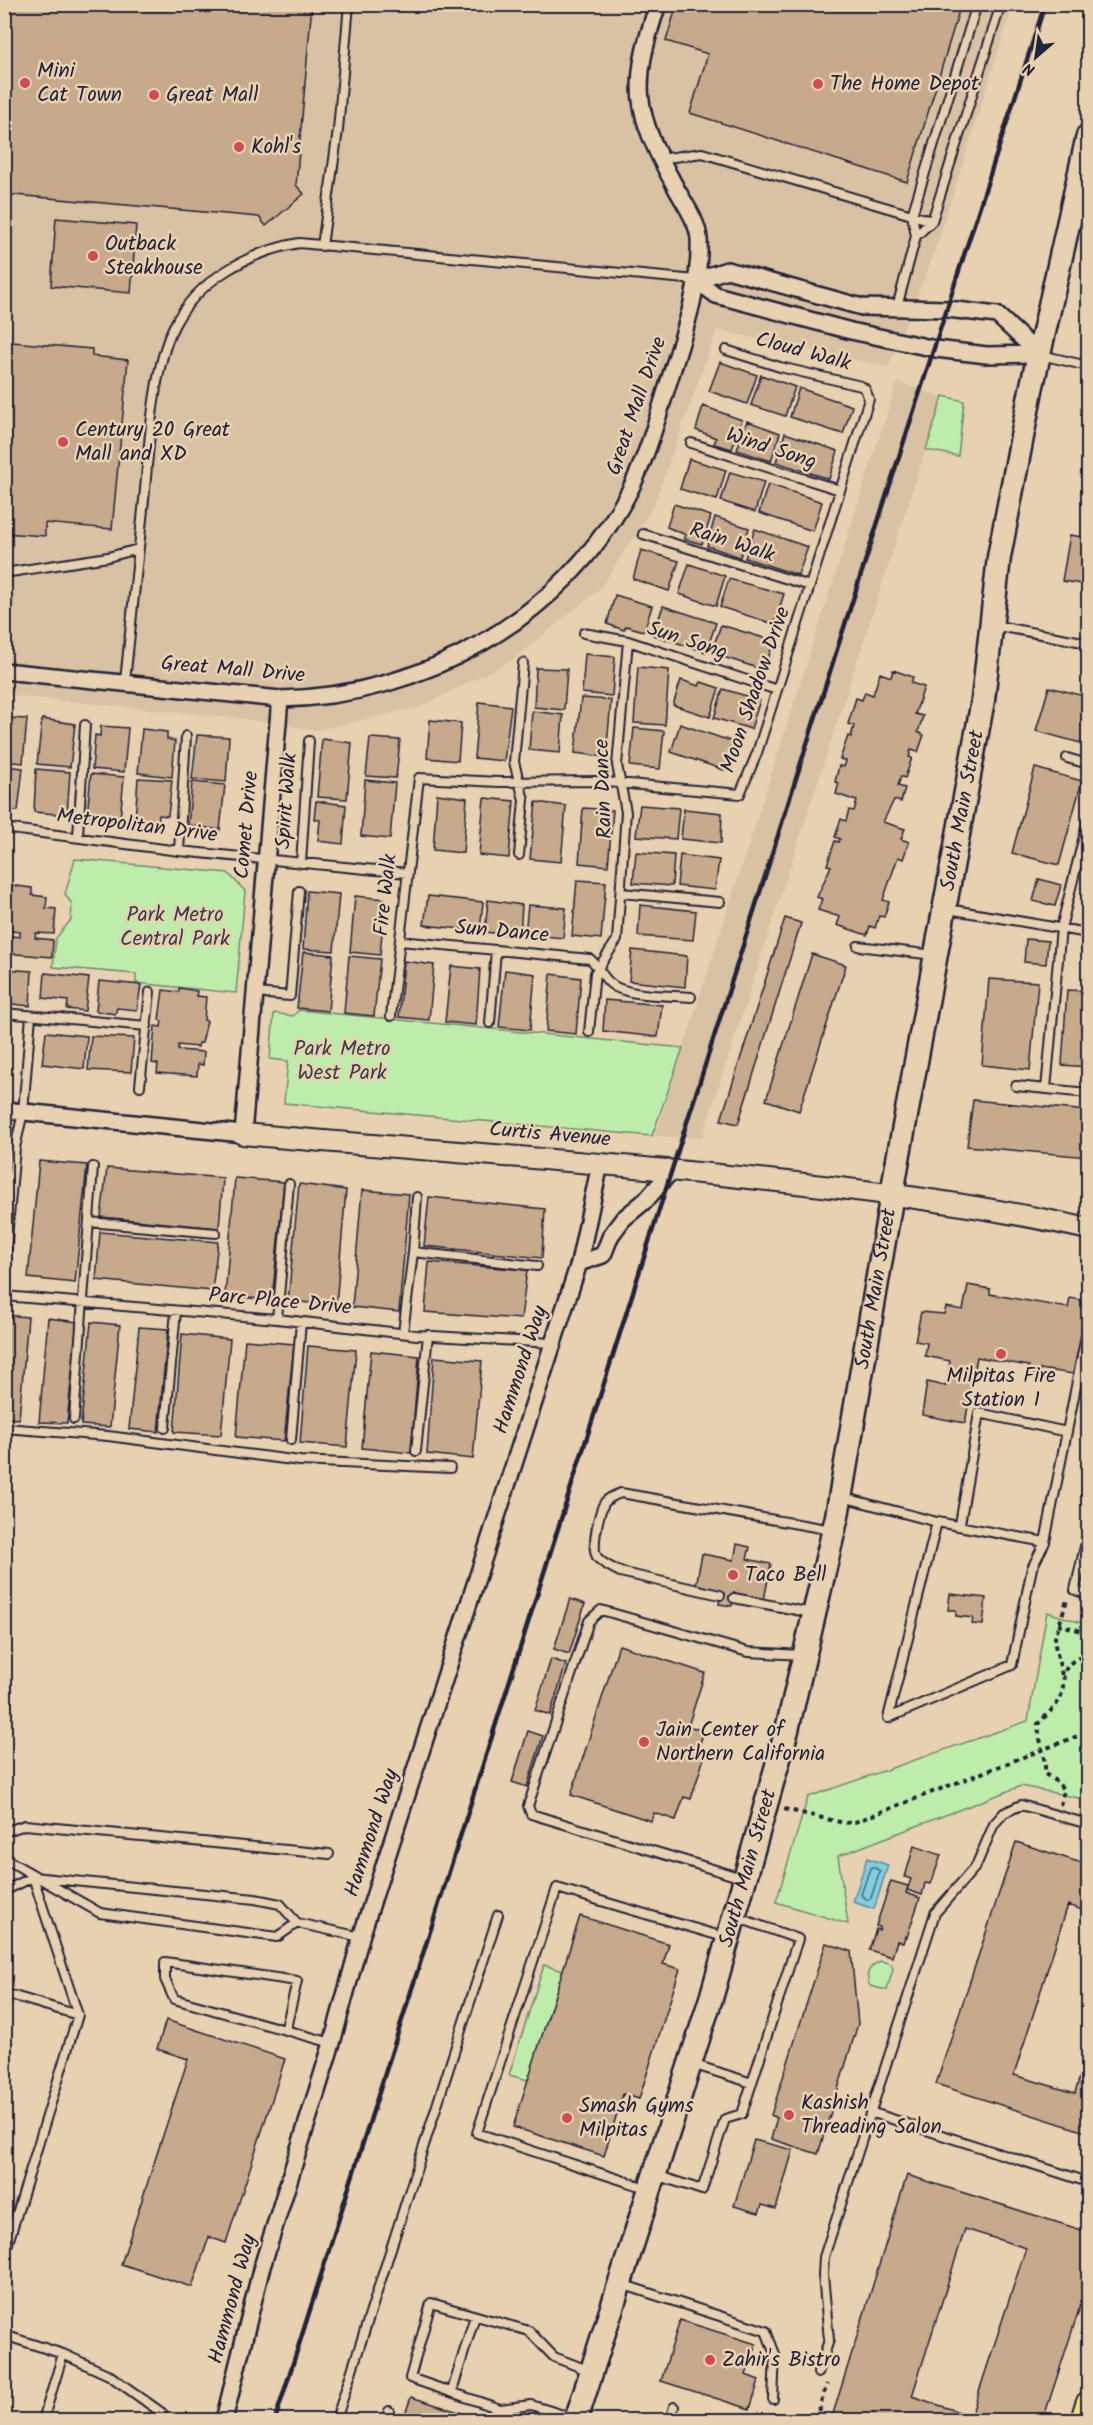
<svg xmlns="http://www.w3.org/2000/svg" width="1093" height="2425" font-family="Kalam,sans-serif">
<rect width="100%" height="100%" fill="#e7d1b0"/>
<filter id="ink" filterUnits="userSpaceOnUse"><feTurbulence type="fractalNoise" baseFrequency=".0167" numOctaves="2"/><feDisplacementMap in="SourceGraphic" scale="12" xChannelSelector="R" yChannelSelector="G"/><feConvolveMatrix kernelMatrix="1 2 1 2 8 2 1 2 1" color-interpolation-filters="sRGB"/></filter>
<g filter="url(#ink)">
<!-- built -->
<path fill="#d9c2a3" d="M4 5H1013L933 257 888 367 717 330 653 507 600 589 511 661 420 707 318 730 237 718 5 695Z
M897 382 943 397 702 1138 655 1136Z"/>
<!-- green -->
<path fill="#beedab" stroke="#708873" stroke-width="1.5" d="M943 396 964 401 958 456 926 450Z
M75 859 228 873 245 891 236 993 136 983V974L53 967 56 938 71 920 72 904 65 894Z
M299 1010 683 1048 652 1136 284 1103 288 1061 270 1059 274 1013 293 1016Z
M1047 1612 1088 1625V1800L1021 1786 838 1856 848 1924 776 1902 808 1797 1028 1721Z
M881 1961 891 1964 893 1969 887 1990 870 1986C864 1974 869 1966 881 1961Z
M544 1965 563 1971 528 2080 509 2075Z"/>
<!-- water -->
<path fill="#80cedf" stroke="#5a899d" stroke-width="1.5" d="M867 1858 888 1865 874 1909 853 1902Z"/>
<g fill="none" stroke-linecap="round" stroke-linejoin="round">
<!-- shore -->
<path stroke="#48677d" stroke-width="1.5" d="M873 1867 880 1871 871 1898 868 1900 861 1895 870 1868Z"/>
</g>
<!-- building -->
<path fill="#c7a98c" stroke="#22223b" stroke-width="1.5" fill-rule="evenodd" d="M4 4H312L296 185 304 194 266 226 259 217 4 194Z
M677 4H961L907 182 690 113 708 54 666 41Z
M56 218 136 225 131 293 51 286Z
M4 342 8 345 12 342 92 349V356L128 360 112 529 45 523V536L4 533Z
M720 362 757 375 747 404 709 391Z
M761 375 795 387 785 416 751 405Z
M799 388 852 406 843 434 790 417Z
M703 406 742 420 732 449 714 444 716 438 696 430Z
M747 421 780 433 771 461 737 450Z
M785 433 838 451 829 479 776 462Z
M689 459 726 470 717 500 680 489Z
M730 472 764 482 755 512 721 501Z
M1088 479V502L1084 501Z
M768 484 822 502 813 531 759 513Z
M674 504 711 516 702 544 684 539 686 535 667 527Z
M715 517 749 528 740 557 707 546Z
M755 529 808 547 798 575 745 558Z
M1070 535 1088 538V585L1062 581Z
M641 550 679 561 669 591 633 579Z
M689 564 725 576 716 606 679 594Z
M729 579 784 594 774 624 720 607Z
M615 595 652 606 644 631 626 626 624 630 607 624Z
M663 606 716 623 706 652 653 635Z
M721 625 774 641 764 670 711 653Z
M585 654 615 657 612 696 582 693Z
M638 667 669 670 665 725 634 723Z
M536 668 567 669 564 710 534 707Z
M893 670 913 677 911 683 924 687 915 714 923 716 918 732 924 735 918 752 911 750 909 757 912 758 905 778 901 776 898 786 905 788 901 802 894 800 883 822 905 829 901 839 909 842 903 859 898 857 883 900 889 902 884 917 879 916 875 928 870 926 867 935 837 925 840 917 818 910 822 899 817 897 831 866 827 865 835 841 839 842 840 839 835 837 841 819 846 821 849 810 854 811 857 801 836 794 839 783 835 782 839 766 844 767 846 761 840 759 848 736 851 737 854 726 848 724 856 698 862 700 865 692 873 695 880 673 891 677Z
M681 680 699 686 701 682 719 688 710 717 673 705Z
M1049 687 1088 697V745L1036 731Z
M723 689 760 700 751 729 714 718Z
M581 698 611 700 606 757 575 753Z
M479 702 511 706 504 761 474 758Z
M532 711 563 715 560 753 529 750Z
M4 718 27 719 23 763 4 761Z
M42 719 75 724 70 767 37 764Z
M430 720 461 723 458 761 427 758Z
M680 724 733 742 724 770 671 752Z
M101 726 128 728 124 772 92 769 95 735 100 736Z
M634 728 664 731 660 769 630 766Z
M142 729 167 732V739L175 741 172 777 138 773Z
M197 735 229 737 226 782 192 779Z
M370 738 400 740 396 778 366 776Z
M322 739 352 743 347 799 317 797Z
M4 766 23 768 18 811 4 810Z
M1035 768 1082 781 1059 865 1012 853Z
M36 769 70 772 67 815 34 812Z
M91 774 124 777 120 820 87 816Z
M138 778 172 780 168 816 159 815 158 824 135 821Z
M365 780 395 783 390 839 361 836Z
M192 782 225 785 220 830 188 825Z
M437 794 467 798 463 853 433 850Z
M484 798 514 801 509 858 479 855Z
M316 801 346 805 343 844 318 841 320 820 314 819Z
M536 802 566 806 561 862 530 859Z
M640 805 679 808 676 839 636 836Z
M583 808 613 810 608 866 579 863Z
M684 809 722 813 721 843 681 839Z
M636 852 674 855 672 886 633 883Z
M680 855 719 860 715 890 677 886Z
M1039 879 1061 885 1055 906 1033 901Z
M577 880 606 882 601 939 572 936Z
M8 885 32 888V895L47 897 46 908 56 909 54 934 36 933 35 938 53 940 52 957 4 953V935L20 937V932L4 930V904H7Z
M307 891 339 894 334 951 303 949Z
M355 896 385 899 380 955 350 952Z
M428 896 483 902 480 931 424 925Z
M488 900 522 905 520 936 485 932Z
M528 905 566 908 563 938 525 934Z
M640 905 696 911 693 940 638 936Z
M785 918 801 923 738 1124 721 1120Z
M1026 939 1048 941 1046 964 1024 962Z
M632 950 687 956 685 987 629 981Z
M303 952 333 955 328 1011 297 1008Z
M812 954 846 965 799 1111 766 1100Z
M349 956 380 959 374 1016 344 1013Z
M404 961 434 965 429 1020 399 1017Z
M451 966 480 969 476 1025 445 1022Z
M4 969 32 971 30 1006 4 1003Z
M505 970 535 974 530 1030 499 1027Z
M45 973 89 978 85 1011 67 1009 68 1001 43 998Z
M551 974 581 978 576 1034 546 1031Z
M989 979 1038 982 1030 1070 982 1065Z
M99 981 141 985 137 1010 117 1008 115 1014 96 1011Z
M179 988 197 991 196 996 206 997 204 1020 207 1021 202 1043H199L198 1047 178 1045V1050L204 1052 203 1065 198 1064 197 1076 157 1073 158 1064 152 1063 155 1026 161 1027 162 1021 159 1020 163 990 179 992Z
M1067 990 1088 991V1067L1062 1065Z
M605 1000 662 1005 658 1037 603 1031Z
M4 1029H11L8 1062H4Z
M46 1032 87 1036 84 1069 42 1064Z
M91 1036 134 1038 131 1072 88 1070Z
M973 1100 1088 1111V1157L967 1146Z
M39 1161 87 1165 75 1283 28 1278Z
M107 1168 223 1178 219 1228 101 1217Z
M235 1178 284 1182 272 1300 225 1296Z
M299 1184 346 1190 336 1305 288 1301Z
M362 1190 409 1194 399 1312 352 1307Z
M429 1197 545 1209 542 1258 424 1246Z
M100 1232 218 1242 212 1291 96 1280Z
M429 1262 527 1270 521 1319 425 1312Z
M968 1285 990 1289V1294L1068 1308 1070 1298 1088 1301 1080 1354H1077L1073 1374 1040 1369 1039 1375 1027 1373 1029 1366 977 1357 965 1423 922 1415 927 1382 946 1386 950 1361 925 1356 927 1343 915 1341 921 1312 944 1314 946 1307 963 1310Z
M4 1315 28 1317 19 1419 4 1418Z
M48 1318 77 1322 67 1423 39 1422Z
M91 1322 120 1325 110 1427 81 1425Z
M139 1327 168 1329 158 1432 129 1429Z
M182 1334 230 1339 221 1435 174 1432Z
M245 1340 294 1344 284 1441 236 1437Z
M308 1346 356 1350 347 1447 300 1443Z
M371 1351 419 1356 411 1453 362 1448Z
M434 1357 482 1361 473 1459 427 1454Z
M737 1544 750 1547 747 1559 771 1564 764 1600 734 1594 732 1606 719 1604 721 1591 696 1586 702 1554 734 1560Z
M950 1594 986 1598 983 1625 972 1624 973 1618 956 1616V1610H948Z
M570 1599 585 1604 569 1654 554 1649Z
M619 1645 705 1673 688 1726 704 1731 697 1752 705 1755 691 1799 684 1797 676 1820 654 1813 651 1821 571 1795Z
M551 1659 566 1664 550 1715 535 1710Z
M528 1731 543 1736 527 1787 512 1782Z
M1016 1842 1088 1865V1912L1068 1905 1014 2075 1075 2093 1088 2050V2133L936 2084Z
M914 1846 941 1855 931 1884 925 1883 922 1895 907 1890 911 1879 905 1877Z
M891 1881 908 1886 906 1893 920 1898 907 1937 905 1936 903 1943 897 1941 892 1957 869 1950 876 1929 879 1930 880 1927 876 1926Z
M580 1916 669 1944 663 1964 680 1969 639 2099 623 2094 604 2156 513 2127Z
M826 1943 851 1951 858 2024 818 2154 771 2139 777 2118 771 2115Z
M166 2020 285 2059 226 2243 209 2237 192 2287 121 2264 188 2059 157 2049Z
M754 2140 793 2150 776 2209 762 2205 759 2213 734 2206Z
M907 2175 1088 2232V2282L1043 2420H842L832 2417ZM965 2229 1026 2248 971 2416 912 2396Z
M680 2320 756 2344 746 2375 759 2380 750 2409 661 2381Z
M411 2397 484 2420H403Z"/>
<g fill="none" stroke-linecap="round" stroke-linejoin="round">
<defs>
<path id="service" d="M660 159 702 153 932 221
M916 236 932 221 1001 4
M322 246 338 130 349 4
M897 307 916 236 912 215 977 4
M1041 355 1088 366
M691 443 840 490
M643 534 810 586
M4 573 108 557 138 549
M993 625 1088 643
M584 633 628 641 777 690
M125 681C131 621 138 561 144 500 149 450 152 370 174 326 198 279 250 252 299 243L696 280
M1067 758 1088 764
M4 828 179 851 407 873
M78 836 85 725
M179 851 186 736
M519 855 524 800 514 762 523 663
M301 863 309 741
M621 893 720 902
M948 909 1088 933
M400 941 590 959C599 966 602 977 611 984 627 997 670 995 691 997
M858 946 934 955
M256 993 290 996 299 891
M4 1013 147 1026
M391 1016 419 778 499 782 596 781 740 794 757 753 869 399 865 389 861 386 780 367 726 350
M490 1023 496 950
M589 1032 595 973 617 940 626 812 617 765 628 641
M140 1086 150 992
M1016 1086 1088 1093
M1046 1089 1061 928 1088 820
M89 1222 216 1233
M413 1252 537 1266
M4 1273 15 1148 23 1112 31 1016
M4 1296 277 1319 417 1335 551 1343
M277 1319 289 1184
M403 1333 413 1252 417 1197
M74 1419 93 1167
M4 1428 108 1436 300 1461 450 1468
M165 1428 176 1311
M291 1440 301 1322
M416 1451 428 1335
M842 1497 937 1522 1045 1542
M937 1522 888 1718 1012 1665 1032 1568 1045 1542 1088 1326
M960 1524 979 1413 1067 1432
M1088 1533 1075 1590 1088 1595
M720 1595 620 1572C613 1568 602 1564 597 1557 591 1547 599 1511 605 1502 610 1497 615 1495 621 1493L832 1530
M734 1598 812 1613
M4 1832 25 1825 329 1854
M4 1858 100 1913 277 1937 297 1923
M742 1878 531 1814 528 1806 589 1621 601 1610 748 1652 803 1655
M4 1891 33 1877 255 1899 280 1904 297 1923 361 1937
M4 1993 78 2015
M286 2028 297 1981 165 1962V1979L174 1999 332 2043
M692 2064 752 2083
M870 2112 1088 2182
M656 2175 702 2190 725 2119 742 2114 798 1939 736 1917
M649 2189 477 2133 557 1888 727 1938
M4 2256 78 2015 33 1877
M621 2284 766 2331 775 2354 773 2399
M4 2335 63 2354 43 2420
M63 2354 109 2375 162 2413 160 2420
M818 2373 829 2340 823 2275 824 2257 935 1913 976 1866 994 1824 1004 1813 1021 1805 1088 1824
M452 2391 475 2316
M573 2418 531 2405 500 2409 410 2378 431 2303 529 2331 554 2357 590 2371
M336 2420 498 1915
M386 2420 389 2411
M670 2420 674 2407"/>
<path id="minor" d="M696 280 727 270 862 307 948 309 997 315 1039 354
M696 280 716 295 851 331 936 349 987 355 1039 354
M4 671 280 699C421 697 563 619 629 492 647 457 657 419 669 381 683 336 701 287 699 239 698 222 684 203 676 188 634 111 630 88 658 4
M4 1110 243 1134 280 699
M579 1263 603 1255 611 1235 623 1219 646 1200 672 1170
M224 2420 261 2270 332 2043 361 1937 579 1263 600 1164"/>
<path id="tertiary" d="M243 1134C409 1149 574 1160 739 1177 857 1189 973 1203 1088 1229"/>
<g id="secondary">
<path id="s1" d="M576 2420 712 1995 787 1730 837 1516 898 1159 983 700 999 557 1031 390 1088 136"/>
</g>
<path id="primary" d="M1083 2420 1088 2404"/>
</defs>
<!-- service casing -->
<use href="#service" stroke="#22223b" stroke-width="12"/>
<!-- minor casing -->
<use href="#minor" stroke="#22223b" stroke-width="20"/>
<!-- tertiary casing -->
<use href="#tertiary" stroke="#22223b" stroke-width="24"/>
<!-- secondary casing -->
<use href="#secondary" stroke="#22223b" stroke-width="27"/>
<!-- primary casing -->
<use href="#primary" stroke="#22223b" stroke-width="28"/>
<!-- path -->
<path stroke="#22223b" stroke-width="4" stroke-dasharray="4.5 4.5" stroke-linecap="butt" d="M1058 1624 1088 1633
M1062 1675 1054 1641 1067 1600
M1060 1805 1064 1790 1057 1782 1045 1774C1046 1756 1039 1742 1038 1724 1044 1717 1053 1710 1058 1702 1070 1683 1052 1666 1088 1654
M784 1809 844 1823 855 1822 1088 1732
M819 2420 820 2405 827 2384"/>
<!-- service -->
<use href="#service" stroke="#e7d1b0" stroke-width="8"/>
<!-- minor -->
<use href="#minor" stroke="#e7d1b0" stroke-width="15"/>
<!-- tertiary -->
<use href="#tertiary" stroke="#e7d1b0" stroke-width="20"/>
<!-- secondary -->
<use href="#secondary" stroke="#e7d1b0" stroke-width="22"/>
<!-- primary -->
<use href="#primary" stroke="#f6e281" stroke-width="24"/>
<!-- rail -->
<path stroke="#22223b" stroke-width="4.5" d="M275 2420 846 621 1045 4"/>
</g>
</g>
<!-- markers -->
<g fill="#d1495b" stroke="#e7d1b0" stroke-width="2">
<circle cx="25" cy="83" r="6"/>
<circle cx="818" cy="84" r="6"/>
<circle cx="154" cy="95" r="6"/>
<circle cx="239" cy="147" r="6"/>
<circle cx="93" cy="256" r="6"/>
<circle cx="63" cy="442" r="6"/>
<circle cx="1001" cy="1354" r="6"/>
<circle cx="733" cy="1575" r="6"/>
<circle cx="644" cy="1742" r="6"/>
<circle cx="789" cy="2115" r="6"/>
<circle cx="567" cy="2118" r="6"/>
<circle cx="710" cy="2360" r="6"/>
</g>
<g text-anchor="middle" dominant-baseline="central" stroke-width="5" stroke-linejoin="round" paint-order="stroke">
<!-- poi labels -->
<g font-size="21" fill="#22223b" stroke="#e7d1b0" text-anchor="start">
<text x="37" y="71">Mini<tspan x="37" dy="24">Cat Town</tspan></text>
<text x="830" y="84">The Home Depot</text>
<text x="166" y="95">Great Mall</text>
<text x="251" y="147">Kohl's</text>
<text x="105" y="244">Outback<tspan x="105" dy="24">Steakhouse</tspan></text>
<text x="75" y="430">Century 20 Great<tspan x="75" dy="24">Mall and XD</tspan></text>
<text x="1001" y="1376" text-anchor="middle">Milpitas Fire<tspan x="1001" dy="24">Station 1</tspan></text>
<text x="745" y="1575">Taco Bell</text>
<text x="656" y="1730">Jain Center of<tspan x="656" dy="24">Northern California</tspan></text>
<text x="801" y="2103">Kashish<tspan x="801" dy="24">Threading Salon</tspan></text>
<text x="579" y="2106">Smash Gyms<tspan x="579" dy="24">Milpitas</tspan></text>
<text x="722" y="2360">Zahir's Bistro</text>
</g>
<!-- street labels -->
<g font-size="21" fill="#22223b" stroke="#e7d1b0">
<text transform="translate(803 352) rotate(15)">Cloud Walk</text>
<text transform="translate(637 406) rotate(-71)">Great Mall Drive</text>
<text transform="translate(771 449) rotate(18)">Wind Song</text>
<text transform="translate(732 543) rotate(18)">Rain Walk</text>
<text transform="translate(687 641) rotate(18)">Sun Song</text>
<text transform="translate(233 670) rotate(5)">Great Mall Drive</text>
<text transform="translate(756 690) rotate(-71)">Moon Shadow Drive</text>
<text transform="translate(604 789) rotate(-92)">Rain Dance</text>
<text transform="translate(287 801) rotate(-86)">Spirit Walk</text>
<text stroke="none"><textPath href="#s1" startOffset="1658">South Main Street</textPath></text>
<text transform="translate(247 825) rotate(-85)">Comet Drive</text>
<text transform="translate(137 826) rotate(7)">Metropolitan Drive</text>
<text transform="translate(386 895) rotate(-84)">Fire Walk</text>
<text transform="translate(502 932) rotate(5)">Sun Dance</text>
<text transform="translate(550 1135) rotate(5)">Curtis Avenue</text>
<text stroke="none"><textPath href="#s1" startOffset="1172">South Main Street</textPath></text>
<text transform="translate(280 1302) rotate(5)">Parc Place Drive</text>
<text transform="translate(521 1370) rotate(-72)">Hammond Way</text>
<text transform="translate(372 1833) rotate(-72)">Hammond Way</text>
<text stroke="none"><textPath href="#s1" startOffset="578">South Main Street</textPath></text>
<text transform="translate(233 2299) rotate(-75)">Hammond Way</text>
</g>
<!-- park labels -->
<g font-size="21" fill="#39404c" stroke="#e7d1b0">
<text x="175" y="915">Park Metro<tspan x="175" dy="24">Central Park</tspan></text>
<text x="342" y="1049">Park Metro<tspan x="342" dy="24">West Park</tspan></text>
</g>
</g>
<!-- margin -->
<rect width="1093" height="2425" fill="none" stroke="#e7d1b0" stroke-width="24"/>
<rect x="12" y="12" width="1069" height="2401" fill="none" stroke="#22223b" stroke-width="2" filter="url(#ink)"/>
<!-- north arrow -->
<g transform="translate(1036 57) rotate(209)" stroke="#e7d1b0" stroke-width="4.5" paint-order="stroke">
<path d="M0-4.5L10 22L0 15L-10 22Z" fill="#22223b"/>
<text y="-9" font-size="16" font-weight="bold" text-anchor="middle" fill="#22223b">N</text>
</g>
</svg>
